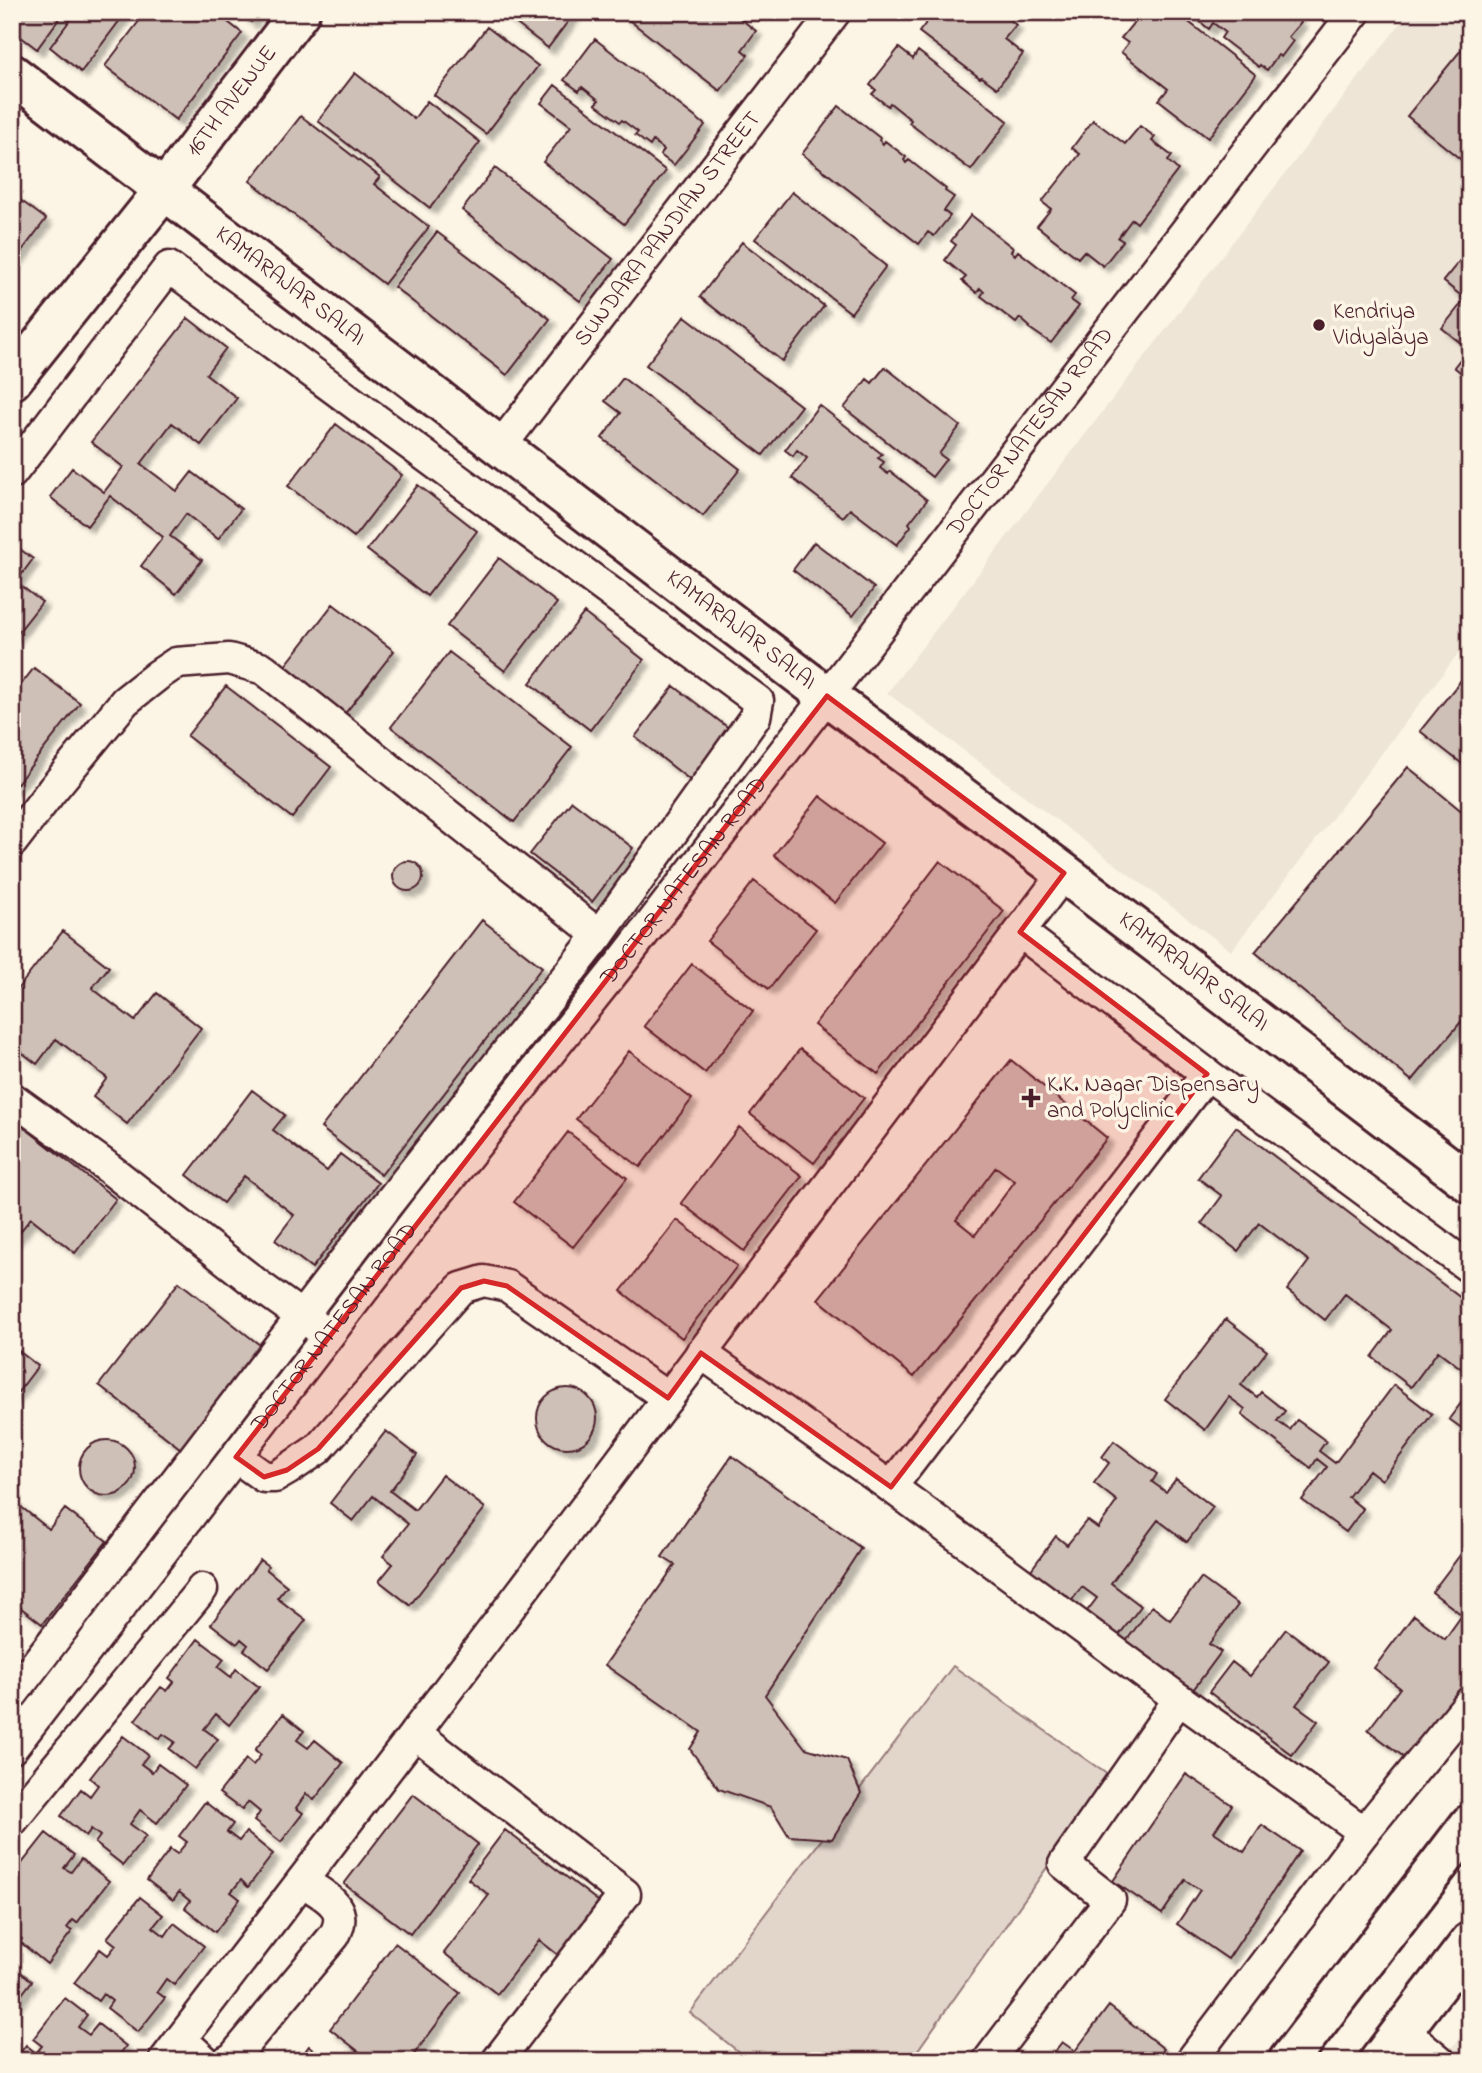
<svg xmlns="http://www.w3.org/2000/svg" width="1482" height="2073" font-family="'Indie Flower',sans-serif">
<defs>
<filter id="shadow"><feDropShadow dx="6" dy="6" stdDeviation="2" flood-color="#0004"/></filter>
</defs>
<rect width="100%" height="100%" fill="#fcf5e5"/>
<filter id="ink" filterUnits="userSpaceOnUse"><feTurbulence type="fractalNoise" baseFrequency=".0143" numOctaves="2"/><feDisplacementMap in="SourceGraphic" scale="14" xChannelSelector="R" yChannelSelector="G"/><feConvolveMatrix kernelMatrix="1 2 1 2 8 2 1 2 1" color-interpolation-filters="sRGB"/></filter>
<g filter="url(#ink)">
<!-- built -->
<path fill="#eee5d7" d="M1409 12H1470V638L1231 951 887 693Z
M1470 2024V2061H1442Z"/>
<!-- green -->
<path fill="#e2d5ca" stroke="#967a7a" stroke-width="2" d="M953 1666 1111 1777 910 2061H750L690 2013Z"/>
<!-- building -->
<path fill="#cfc0b7" stroke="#4a1f2b" stroke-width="2" fill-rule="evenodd" filter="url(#shadow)" d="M12 12H64L37 49 12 30Z
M76 12H126L81 72 50 47Z
M146 12H215L242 33 176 120 105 66Z
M239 12H258L251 22Z
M501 12H575L548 48Z
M732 12 756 31 742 50 748 55 720 91 620 13Z
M929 12H1000L1016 25 1004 39 1023 54 997 88 982 77 980 78 919 32 932 15Z
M1128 12H1176L1256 75 1208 138 1159 100 1168 89 1121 52 1128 43 1121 38 1135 21 1126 14Z
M1188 12H1285L1290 16 1291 14 1301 22 1288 37 1293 41 1281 57 1278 55 1267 70 1260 65 1259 67 1221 38 1225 32 1213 23 1209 29Z
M487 27 538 66 486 134 434 95Z
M595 39 705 125 674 165 660 155 664 150 653 141 650 146 635 135 638 132 622 120 620 122 595 104 599 100 582 87 579 91 564 80Z
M1470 39V167L1407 116Z
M899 48 913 59 918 51 1008 121 971 170 909 123 911 120 890 103 888 106 872 94 876 90 870 85Z
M355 73 414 119 427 101 480 142 430 208 318 121Z
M555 85 666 171 624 224 543 162 571 126 541 103Z
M839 106 880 138 879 140 883 144 885 141 906 157 904 160 906 163 909 160 946 189 945 191 954 197 944 211 950 216 934 236 928 232 919 244 802 154Z
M301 116 380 177 374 184 429 227 384 284 250 181Z
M1093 120 1125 144 1140 126 1155 137 1152 141 1172 156 1168 161 1178 170 1137 223 1132 219 1118 238 1123 241 1103 266 1084 251 1078 258 1037 226 1051 209 1042 202 1080 154 1072 148Z
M495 168 613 259 580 301 462 210Z
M792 192 886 266 851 313 755 239Z
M12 194 46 219 12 264Z
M971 215 1013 248 1011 251 1015 255 1018 251 1075 295 1071 300 1079 306 1051 343 1029 328 1030 327 1020 318 1016 323 981 296 984 292 980 288 977 293 962 281 966 277 945 260 956 245 951 241Z
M437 232 550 319 507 375 394 287Z
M742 242 824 306 782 361 700 297Z
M1470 248V380L1454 367 1468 349 1442 328 1465 299 1443 281Z
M685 316 801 406 763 455 646 365Z
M188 318 226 348 206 374 237 398 201 445 172 423 141 464 177 491 192 472 241 509 218 539 186 514 170 536 202 560 176 594 141 566 163 537 110 496 87 526 50 497 72 468 104 492 123 467 91 442Z
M885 367 960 426 939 454 946 459 932 477 844 408 867 379 872 383Z
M623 378 740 469 703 516 602 438 621 413 605 401Z
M819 405 882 454 878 458 884 462 880 468 888 474 890 471 927 500 909 523 911 526 897 545 850 509 843 517 792 478 807 458 797 450 793 456 785 450Z
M336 424 402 475 354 537 288 486Z
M418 485 477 531 427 596 367 550Z
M814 542 874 588 853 616 793 570Z
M12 543 33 559 16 582 42 602 12 640Z
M499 558 557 603 505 671 447 626Z
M333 604 394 651 343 716 282 670Z
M584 613 644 660 590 730 530 683Z
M449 652 572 747 514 822 391 727Z
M34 668 80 703 12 790V696Z
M1470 669V770L1420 731Z
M226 686 331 767 292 818 187 736Z
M674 686 735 733 695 784 635 737Z
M1408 767 1470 818V1011L1412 1081 1255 952Z
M820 796 882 843 835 903 774 855Z
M572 801 633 848 592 902 530 854Z
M393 876a15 15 0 1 1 30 0a15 15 0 1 1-30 0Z
M940 861 1004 911 878 1074 814 1025Z
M754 881 816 929 769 989 707 941Z
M482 920 542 967 381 1175 321 1128Z
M63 931 109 967 92 988 135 1021 157 993 201 1028 127 1124 93 1097 107 1078 56 1039 37 1064 12 1045V996Z
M692 964 753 1011 705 1073 644 1026Z
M800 1049 864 1098 814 1163 750 1114Z
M629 1051 692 1099 640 1167 576 1119Z
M1011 1060 1107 1138 914 1377 818 1299ZM996 1167 1015 1181 975 1235 956 1220Z
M252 1090 285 1115 273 1130 327 1171 340 1154 378 1183 312 1268 275 1240 294 1215 244 1176 223 1203 187 1175Z
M12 1118 116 1199 75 1253 31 1218 12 1242Z
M739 1127 802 1176 744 1251 681 1203Z
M1236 1127 1470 1305V1375L1438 1351 1411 1387 1372 1357 1392 1330 1345 1294 1325 1320 1287 1290 1309 1261 1259 1223 1238 1251 1202 1223 1222 1196 1198 1178Z
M568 1132 627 1178 573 1247 514 1202Z
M677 1220 737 1266 682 1338 621 1291Z
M179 1282 265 1349 185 1452 99 1385Z
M1226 1319 1267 1351 1241 1385 1257 1397 1261 1392 1285 1411 1277 1421 1290 1430 1297 1420 1326 1441 1319 1451 1335 1463 1394 1385 1432 1414 1382 1480 1369 1470 1348 1497 1363 1509 1346 1532 1302 1500 1327 1467 1317 1459 1311 1468 1242 1415 1245 1409 1229 1397 1205 1430 1165 1399Z
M12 1346 38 1366 12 1400Z
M537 1418a30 30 0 1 1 60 0a30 30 0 1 1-60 0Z
M1470 1391V1434L1449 1419Z
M386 1431 417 1455 390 1491 415 1510 442 1475 485 1508 410 1605 379 1581 393 1564 383 1556 408 1524 373 1496 353 1521 330 1503Z
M79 1468a28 28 0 1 1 56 0a28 28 0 1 1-56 0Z
M1114 1441 1157 1474 1152 1482 1166 1492 1176 1479 1213 1507 1187 1542 1158 1520 1111 1583 1141 1606 1116 1639 1084 1615 1097 1598 1082 1587 1068 1605 1028 1574 1056 1536 1067 1545 1087 1520 1098 1528 1117 1501 1094 1483 1109 1463 1102 1457Z
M732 1456 861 1548 765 1695 805 1748 847 1760 861 1793 832 1839 789 1836 771 1807 719 1789 690 1749 701 1732 605 1665 675 1565 662 1557Z
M15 1502 49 1529 65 1509 107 1541 42 1624 12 1601V1575L15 1572 12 1570V1505Z
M1470 1542V1686L1412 1763 1368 1730 1400 1688 1374 1668 1414 1615 1445 1639 1462 1615 1432 1592Z
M260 1560 268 1566 266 1569 287 1586 277 1598 306 1620 268 1669 244 1650 248 1645 241 1639 237 1644 211 1624Z
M1201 1578 1238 1605 1209 1644 1221 1652 1187 1698 1121 1648 1152 1606 1170 1620Z
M1286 1629 1329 1662 1296 1705 1318 1721 1292 1755 1209 1692 1232 1662 1250 1676Z
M198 1639 224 1659 218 1667 231 1677 236 1669 259 1687 229 1725 216 1714 204 1729 218 1739 195 1769 169 1749 175 1742 163 1734 159 1739 135 1720 161 1687 167 1691 174 1682 169 1678Z
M283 1714 304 1731 297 1740 308 1748 315 1740 343 1763 314 1800 306 1794 296 1808 303 1813 281 1842 254 1821 260 1812 248 1802 242 1810 219 1793 246 1759 253 1765 261 1755 255 1750Z
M123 1736 148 1755 141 1764 152 1772 158 1764 186 1785 157 1823 140 1810 130 1824 146 1836 123 1865 95 1843 100 1836 91 1829 86 1836 61 1816 81 1789 90 1796 98 1785 90 1778Z
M1186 1774 1232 1805 1214 1832 1244 1852 1262 1825 1300 1851 1228 1959 1177 1924 1200 1890 1185 1880 1162 1914 1113 1881Z
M413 1794 478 1844 410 1934 344 1884Z
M205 1802 233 1824 227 1832 239 1841 246 1832 273 1854 248 1887 241 1880 231 1892 240 1899 215 1932 185 1908 190 1901 179 1892 173 1900 147 1880 170 1849 177 1854 187 1842 179 1836Z
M505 1830 603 1905 562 1958 539 1940 497 1994 444 1953 489 1895 468 1879Z
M46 1833 74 1855 64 1868 71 1872 81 1859 109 1881 77 1923 73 1920 67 1928 72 1931 47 1964 20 1942 22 1939 13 1933 12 1935V1886L15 1888 20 1882 12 1876Z
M140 1897 163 1915 153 1927 165 1936 174 1923 204 1946 174 1985 166 1979 157 1992 165 1998 138 2032 107 2008 112 2001 103 1994 98 2001 74 1983 100 1949 108 1955 116 1945 107 1938Z
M395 1943 460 1993 409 2061H371L330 2029Z
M12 1965 32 1981 12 2007Z
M65 1998 87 2015 78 2027 89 2035 98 2024 126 2046 115 2061H14L26 2045 36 2053 42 2046 33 2039Z
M1109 2006 1164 2049 1155 2061H1047L1062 2042 1075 2051Z
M309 2046 328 2061H298Z"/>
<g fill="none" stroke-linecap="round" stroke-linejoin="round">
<defs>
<path id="lane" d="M1447 1972 1470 1990"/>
<g id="street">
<path id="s1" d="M500 447 835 12"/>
<path d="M12 473 169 267 758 701 755 717 599 935 383 1210 12 1695"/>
<path d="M12 842 49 794 125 701 158 675 176 663 229 659 264 669 599 935"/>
<path d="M1020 932 1207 1074 1470 1268"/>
<path d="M12 1098 106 1166 258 1285 318 1328"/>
<path d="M701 1353 891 1487 1179 1699 1364 1832"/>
<path d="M236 1457 264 1477H275L287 1470 318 1449 461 1288 484 1281 507 1286 668 1398"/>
<path d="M891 1487 1207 1074"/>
<path d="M415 1733 1064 873"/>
<path id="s2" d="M12 1748 426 1208 624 959 1355 12"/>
<path d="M12 1821 202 1589"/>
<path d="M1403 2030 1440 2061"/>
<path d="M181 2039 205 2061"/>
<path d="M164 2061 415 1733 625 1894 497 2061"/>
<path d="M227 2061 232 2059 334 1936C351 1906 324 1896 302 1881"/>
<path d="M988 2061 1110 1900 1064 1864 1179 1699"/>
<path d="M1191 2061 1364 1832 1470 1702"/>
</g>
<g id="secondary">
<path id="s3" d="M12 74 827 696 1064 873 1470 1183"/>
<path id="s4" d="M12 380 165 189 300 12"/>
<path d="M1288 2061 1470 1824"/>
<path d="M1379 2061 1470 1942"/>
</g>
</defs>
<!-- lane casing -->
<use href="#lane" stroke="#4a1f2b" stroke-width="21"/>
<!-- street casing -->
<use href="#street" stroke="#4a1f2b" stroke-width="35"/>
<!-- secondary casing -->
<use href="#secondary" stroke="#4a1f2b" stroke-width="44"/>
<!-- lane -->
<use href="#lane" stroke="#fcf5e5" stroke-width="16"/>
<!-- street -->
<use href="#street" stroke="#fcf5e5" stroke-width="30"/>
<!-- secondary -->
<use href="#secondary" stroke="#fcf5e5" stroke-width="38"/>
</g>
</g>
<!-- marked area -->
<path fill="#d62828" fill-opacity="0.2" stroke="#d62828" stroke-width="5" stroke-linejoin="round" d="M827 696 1064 873 1020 932 1207 1074 891 1487 701 1353 668 1398 507 1286 484 1281 461 1288 318 1449 287 1470 264 1477 236 1457Z"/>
<!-- markers -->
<g fill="#4a1f2b" stroke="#fcf5e5" stroke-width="2.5">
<circle cx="1319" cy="325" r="7"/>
<path d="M1027.5 1087.5h7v7h7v7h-7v7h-7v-7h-7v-7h7z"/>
</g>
<g text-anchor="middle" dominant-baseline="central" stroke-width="7" stroke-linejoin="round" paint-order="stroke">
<!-- street labels -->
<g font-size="23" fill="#4a1f2b" stroke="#fcf5e5">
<text stroke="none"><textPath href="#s4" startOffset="355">16TH AVENUE</textPath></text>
<text stroke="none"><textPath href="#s1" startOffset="275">SUNDARA PANDIAN STREET</textPath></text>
<text stroke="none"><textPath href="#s3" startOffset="350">KAMARAJAR SALAI</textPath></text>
<text stroke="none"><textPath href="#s2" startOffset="1664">DOCTOR NATESAN ROAD</textPath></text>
<text stroke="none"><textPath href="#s3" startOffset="917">KAMARAJAR SALAI</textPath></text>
<text stroke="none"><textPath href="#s2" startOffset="1097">DOCTOR NATESAN ROAD</textPath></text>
<text stroke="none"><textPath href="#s3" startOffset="1484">KAMARAJAR SALAI</textPath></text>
<text stroke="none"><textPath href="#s2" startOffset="530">DOCTOR NATESAN ROAD</textPath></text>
</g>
<!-- poi labels -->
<g font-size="23" fill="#4a1f2b" stroke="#fcf5e5" text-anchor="start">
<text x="1333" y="312">Kendriya<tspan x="1333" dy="26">Vidyalaya</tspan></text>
<text x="1047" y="1085">K.K. Nagar Dispensary<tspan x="1047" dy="26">and Polyclinic</tspan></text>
</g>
</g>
<!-- margin -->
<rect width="1482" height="2073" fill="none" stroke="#fcf5e5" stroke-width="42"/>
<rect x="21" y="21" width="1440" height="2031" fill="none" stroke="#4a1f2b" stroke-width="2.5" filter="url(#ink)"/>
</svg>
